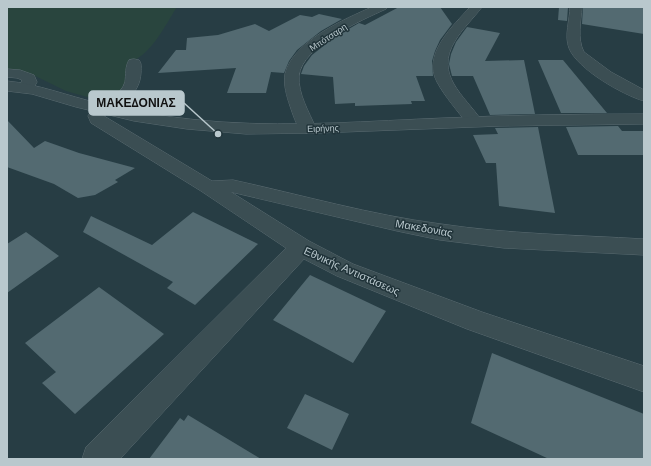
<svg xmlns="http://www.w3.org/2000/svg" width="651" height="466" font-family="'PT Sans',sans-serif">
<rect width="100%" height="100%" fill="#273d44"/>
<!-- green -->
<path fill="#29453e" d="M7 7H177C164 27 153 52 131 62L126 87 108 102H105L66 91 29 73 7 70Z"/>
<!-- building -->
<path fill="#536a71" d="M399 7H440L452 24 440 40 435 51 432 61 433 76H416L425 101H411L412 104 355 106V103L335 104 333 77 301 74 304 66 312 55 335 37 359 23 365 25Z
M559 7H568L567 21 558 20Z
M583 7H644V34L582 24Z
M319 14 342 19 321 31 297 50 289 61 284 73 271 72 266 93H227L236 68 158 73 176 50H186L187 38 218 35 255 24 269 31 300 15 312 17Z
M467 27 500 33 485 61 524 60 535 114 490 115 473 76H452L449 64 451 54 456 42Z
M538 60H563L607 113H561Z
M7 120 34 148 45 141 79 153 135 168 115 180 118 182 95 195 78 198 54 184 7 167Z
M618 126 622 131H644V155H578L566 127Z
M538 127 555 213 499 206 496 163H486L473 135 498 134 495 128Z
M193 212 258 244 195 305 167 288 173 282 83 232 91 216 152 245Z
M26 232 59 256 7 293V244Z
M310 275 386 311 353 363 273 320Z
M99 287 164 334 75 414 42 383 56 372 25 343Z
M492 353 644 414V459H549L471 423Z
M305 394 349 414 332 450 287 428Z
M188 415 261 459H149L180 418 184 421Z"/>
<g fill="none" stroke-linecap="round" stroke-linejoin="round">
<defs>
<path id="minor" d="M372 7H388L386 9C362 20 302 46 299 76 298 94 309 112 316 128L313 132 307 133 301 132C296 124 293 115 290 106 287 97 283 84 285 74 293 41 345 19 372 7Z
M470 7H482C473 19 462 29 455 41 434 75 464 95 482 121L480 125 474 126 468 125C458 111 445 97 437 82 422 54 453 26 470 7Z
M570 7H582C581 21 577 39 584 52L611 72 644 90V101C623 95 577 69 569 48 564 36 570 19 570 7Z
M134 59 139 60C142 64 141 67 141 72 140 96 121 103 104 116L212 181 233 180C302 195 371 215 441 224 508 234 576 235 644 239V255L504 248 440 240 397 231 231 192 309 241 353 264 482 312 644 366V392L467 329 337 276 304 259 120 459H82L86 447 286 248 201 191 91 123 88 116 91 111C102 103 121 96 125 82 126 75 125 66 129 60Z
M7 69 20 70 34 75 37 82 32 91 27 93 22 91 19 88 22 80 17 78 7 77Z"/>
<path id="tertiary" d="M7 81C38 84 68 96 98 103 138 113 180 119 222 122 296 127 370 121 444 118 511 115 577 114 644 114V124L501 126 318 133 246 134 187 129 134 121 76 107 32 94 7 91Z"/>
</defs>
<!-- minor casing -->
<use href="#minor" stroke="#5a6b71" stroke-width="1"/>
<!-- tertiary casing -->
<use href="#tertiary" stroke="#5a6b71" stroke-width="1"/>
<!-- minor -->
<use href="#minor" fill="#3b4e53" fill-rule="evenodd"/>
<!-- tertiary -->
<use href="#tertiary" fill="#3b4e53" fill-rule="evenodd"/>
</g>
<g text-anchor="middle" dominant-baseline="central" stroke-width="3" stroke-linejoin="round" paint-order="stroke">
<!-- far-street labels -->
<g font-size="9" fill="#b9c8cd" stroke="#203339">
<text transform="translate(328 37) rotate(-33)">Μπότσαρη</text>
<text transform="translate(323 128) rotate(-2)">Ειρήνης</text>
</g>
<!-- street labels -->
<g font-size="11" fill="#b9c8cd" stroke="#203339">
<text transform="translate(424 228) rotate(10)">Μακεδονίας</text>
<text transform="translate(352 271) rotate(24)">Εθνικής Αντιστάσεως</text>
</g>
</g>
<!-- callouts -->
<path fill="none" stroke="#b9c8cd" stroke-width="1.5" d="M218 134L184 103"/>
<circle fill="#b9c8cd" stroke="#203339" stroke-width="1.5" cx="218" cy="134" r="4"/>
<rect fill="#b9c8cd" stroke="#b9c8cd" stroke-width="1.5" x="89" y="91" width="95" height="24" rx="4"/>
<g font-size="12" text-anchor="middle" font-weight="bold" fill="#111">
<text x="136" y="107">ΜΑΚΕΔΟΝΙΑΣ</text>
</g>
<!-- border -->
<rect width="651" height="466" fill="none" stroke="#b9c8cd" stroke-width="16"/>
</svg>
